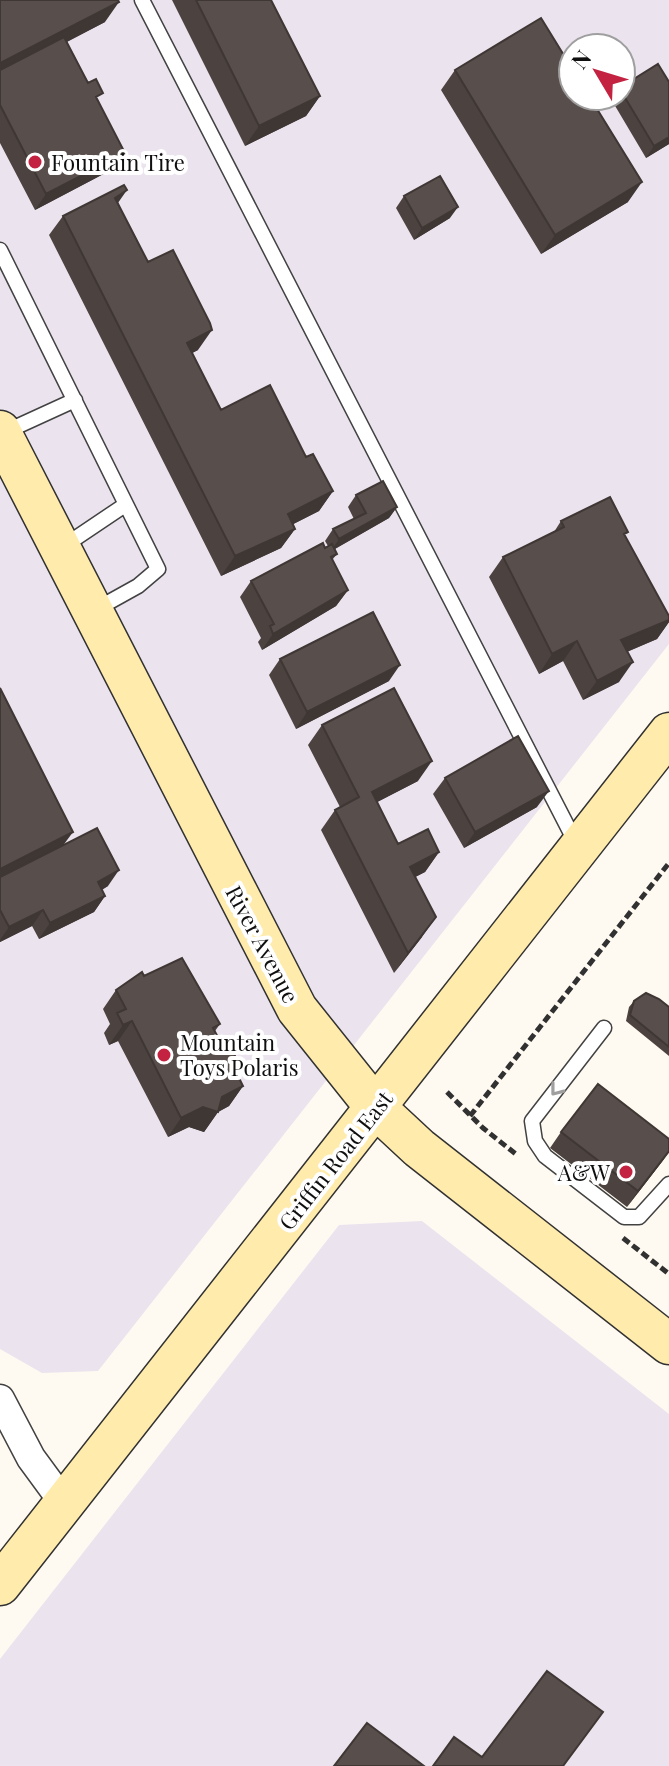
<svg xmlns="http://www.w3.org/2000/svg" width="669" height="1766" font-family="'Playfair Display',serif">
<rect width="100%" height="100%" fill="#fffaf1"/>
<!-- industrial -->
<path fill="#ebe3ee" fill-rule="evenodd" d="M0 0H669V644L98 1371 42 1373 0 1349ZM573 48H621V96H573Z
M422 1221 669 1414V1766H0V1659L339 1225Z"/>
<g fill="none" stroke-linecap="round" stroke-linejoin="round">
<defs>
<path id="lane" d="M142 0 576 843
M0 250 158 569 138 586 93 611
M5 432 75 400
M64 546 125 505
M604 1028 532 1121 535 1141 545 1156 624 1217H639L669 1184"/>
<path id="street" d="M0 1399 31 1458 64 1503"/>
<path id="secondary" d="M0 431 297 1009 376 1108 419 1148 669 1344
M0 1585 669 733"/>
</defs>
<!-- lane casing -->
<use href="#lane" stroke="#424242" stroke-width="17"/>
<!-- street casing -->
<use href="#street" stroke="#424242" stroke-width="31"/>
<!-- secondary casing -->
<use href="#secondary" stroke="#313131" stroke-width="43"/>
<!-- path -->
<path stroke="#313131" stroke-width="5" stroke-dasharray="8 4" stroke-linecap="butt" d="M447 1092 483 1128 517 1155
M470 1116 669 863
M623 1238 669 1274"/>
<!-- lane -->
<use href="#lane" stroke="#fff" stroke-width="14"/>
<!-- street -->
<use href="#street" stroke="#fff" stroke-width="28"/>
<!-- secondary -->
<use href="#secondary" stroke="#ffebac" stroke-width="40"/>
</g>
<!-- wall -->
<path fill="#4c4340" d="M0 0 105 22 67 42 125 153 113 169 35 210 0 143Z
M172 0H271L320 96 306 116 245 146Z
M455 70 628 202 541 254 441 90Z
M621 87 669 144 646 158 611 99 613 96H621Z
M404 196 450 218 414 240 396 208Z
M118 203 148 262 198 350 192 353 221 410 306 457 333 491 319 511 293 524 295 529 281 548 221 576 49 235 63 216Z
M356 495 397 507 389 518 335 549 337 554 332 560 348 590 336 606 262 650 258 642 261 638 240 597 251 581 328 546 325 541 333 529 354 519 348 507Z
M561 521 625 536 669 616V622L657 639 627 652 619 682 583 700 563 661 539 674 489 577 503 557 554 532Z
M280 659 389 681 296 729 269 675Z
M0 688 64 845 108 886 102 890 105 896 94 912 39 939 32 926 0 942Z
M322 725 418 781 377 802 398 844 439 852 425 872 415 877 422 937 394 973 321 830 335 810 340 807 308 745Z
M445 778 537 807 464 848 433 794Z
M144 976 220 1024 215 1031 243 1086 229 1106 218 1112 204 1132 189 1127 168 1137 118 1041 109 1045 104 1033 110 1024 103 1009 116 990Z
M634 1001 669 1007V1056L626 1021 629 1007Z
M561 1132 664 1159 627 1207 550 1148Z"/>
<!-- shaded-wall -->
<path fill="#3e3734" d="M119 2 105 22 0 76V63Z
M320 96 306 116 245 146 259 126Z
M669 137V144L646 158 654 146Z
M125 153 113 169 35 210 46 194Z
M642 182 628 202 541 254 555 235Z
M127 190 113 210 115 198Z
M458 207 450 218 414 240 422 228Z
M212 330 198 350 173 363 187 343Z
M333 491 319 511 274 534 288 514Z
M397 507 389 518 331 551 339 539Z
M295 529 281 548 221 576 235 556Z
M348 590 336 606 262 650 273 634Z
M669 620V622L657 639 607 660 621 640Z
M577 641 563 661 539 674 552 654Z
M633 662 619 682 583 700 597 681Z
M400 665 389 681 296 729 307 712Z
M432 761 418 781 358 812 372 792Z
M549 791 537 807 464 848 475 832Z
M73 832 59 851 0 882V869Z
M439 852 425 872 396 887 410 867Z
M119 870 108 886 86 898 98 882Z
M105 896 94 912 39 939 50 923Z
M43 910 32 926 0 942V940L9 927Z
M436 917 422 937 394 973 408 953Z
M132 1021 118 1041 109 1045 123 1025Z
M243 1086 229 1106 218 1112 204 1132 189 1127 168 1137 181 1118Z
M669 1152 664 1159 627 1207 638 1191Z"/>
<!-- building -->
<path fill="#584e4b" stroke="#3e3734" stroke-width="2" d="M0 0H118L119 2 0 63Z
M196 0H271L320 96 259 126Z
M541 18 573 70V96H589L642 182 555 235 455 70Z
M64 37 88 83 96 79 103 93 96 97 125 153 46 194 0 105V70Z
M658 64 669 82V137L654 146 621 91V87Z
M440 176 458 207 422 228 404 196Z
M124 185 127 190 115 198 148 262 173 250 210 323 212 330 187 343 221 410 270 385 306 457 313 454 333 491 288 514 295 529 235 556 63 216Z
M383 481 397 507 339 539 333 529 366 513 356 495Z
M610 497 628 532 624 534 669 616V620L621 640 633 662 597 681 577 641 552 654 503 557 564 527 561 521Z
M323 543 325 548 332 544 337 554 331 557 348 590 273 634 270 626 274 624 251 581Z
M373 612 400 665 307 712 280 659Z
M0 688 73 832 0 869Z
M394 688 432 761 372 792 398 844 428 829 439 852 410 867 436 917 408 953 335 810 359 797 322 725Z
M518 736 549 791 475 832 445 778Z
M97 828 119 870 98 882 105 896 50 923 43 910 9 927 0 910V877Z
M182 958 220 1024 213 1028 221 1043 237 1049 232 1064 243 1086 222 1097 218 1112 203 1107 181 1118 132 1021 123 1025 117 1013 126 1009 116 990 142 972 144 976Z
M646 993 659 999 669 1007V1047L630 1015 634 1001Z
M598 1084 669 1139V1151L638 1191 561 1132Z
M547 1671 603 1712 563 1766H433L454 1737 482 1757Z
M367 1723 424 1766H334Z"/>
<!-- one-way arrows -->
<defs><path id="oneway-chevron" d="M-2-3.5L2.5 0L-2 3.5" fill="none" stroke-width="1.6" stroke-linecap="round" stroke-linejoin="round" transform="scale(2)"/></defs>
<use stroke="#9f9f9f" href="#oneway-chevron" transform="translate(556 1090) rotate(128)"/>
<!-- markers -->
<g fill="#c32340" stroke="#fff" stroke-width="3">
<circle cx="35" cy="162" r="8"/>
<circle cx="164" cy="1055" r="8"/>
<circle cx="626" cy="1172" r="8"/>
</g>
<g text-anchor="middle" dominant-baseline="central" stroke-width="8" stroke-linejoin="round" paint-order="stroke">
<!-- poi labels -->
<g font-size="22" fill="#0f0f0f" stroke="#fff" text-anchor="start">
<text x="51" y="162">Fountain Tire</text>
<text x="180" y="1042">Mountain<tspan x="180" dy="25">Toys Polaris</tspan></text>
<text x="610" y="1172" text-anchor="end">A&amp;W</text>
</g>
<!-- street labels -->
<g font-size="22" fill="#0f0f0f" stroke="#fff">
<text transform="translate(263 944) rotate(62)">River Avenue</text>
<text transform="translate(335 1160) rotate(-52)">Griffin Road East</text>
</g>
</g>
<!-- north arrow -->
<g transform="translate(597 72) rotate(308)"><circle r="38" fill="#ffffff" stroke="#9f9f9f" stroke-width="2"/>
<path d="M0-6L14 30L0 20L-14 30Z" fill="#c32340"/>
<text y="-12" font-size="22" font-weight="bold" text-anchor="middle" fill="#0f0f0f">N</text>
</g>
</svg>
